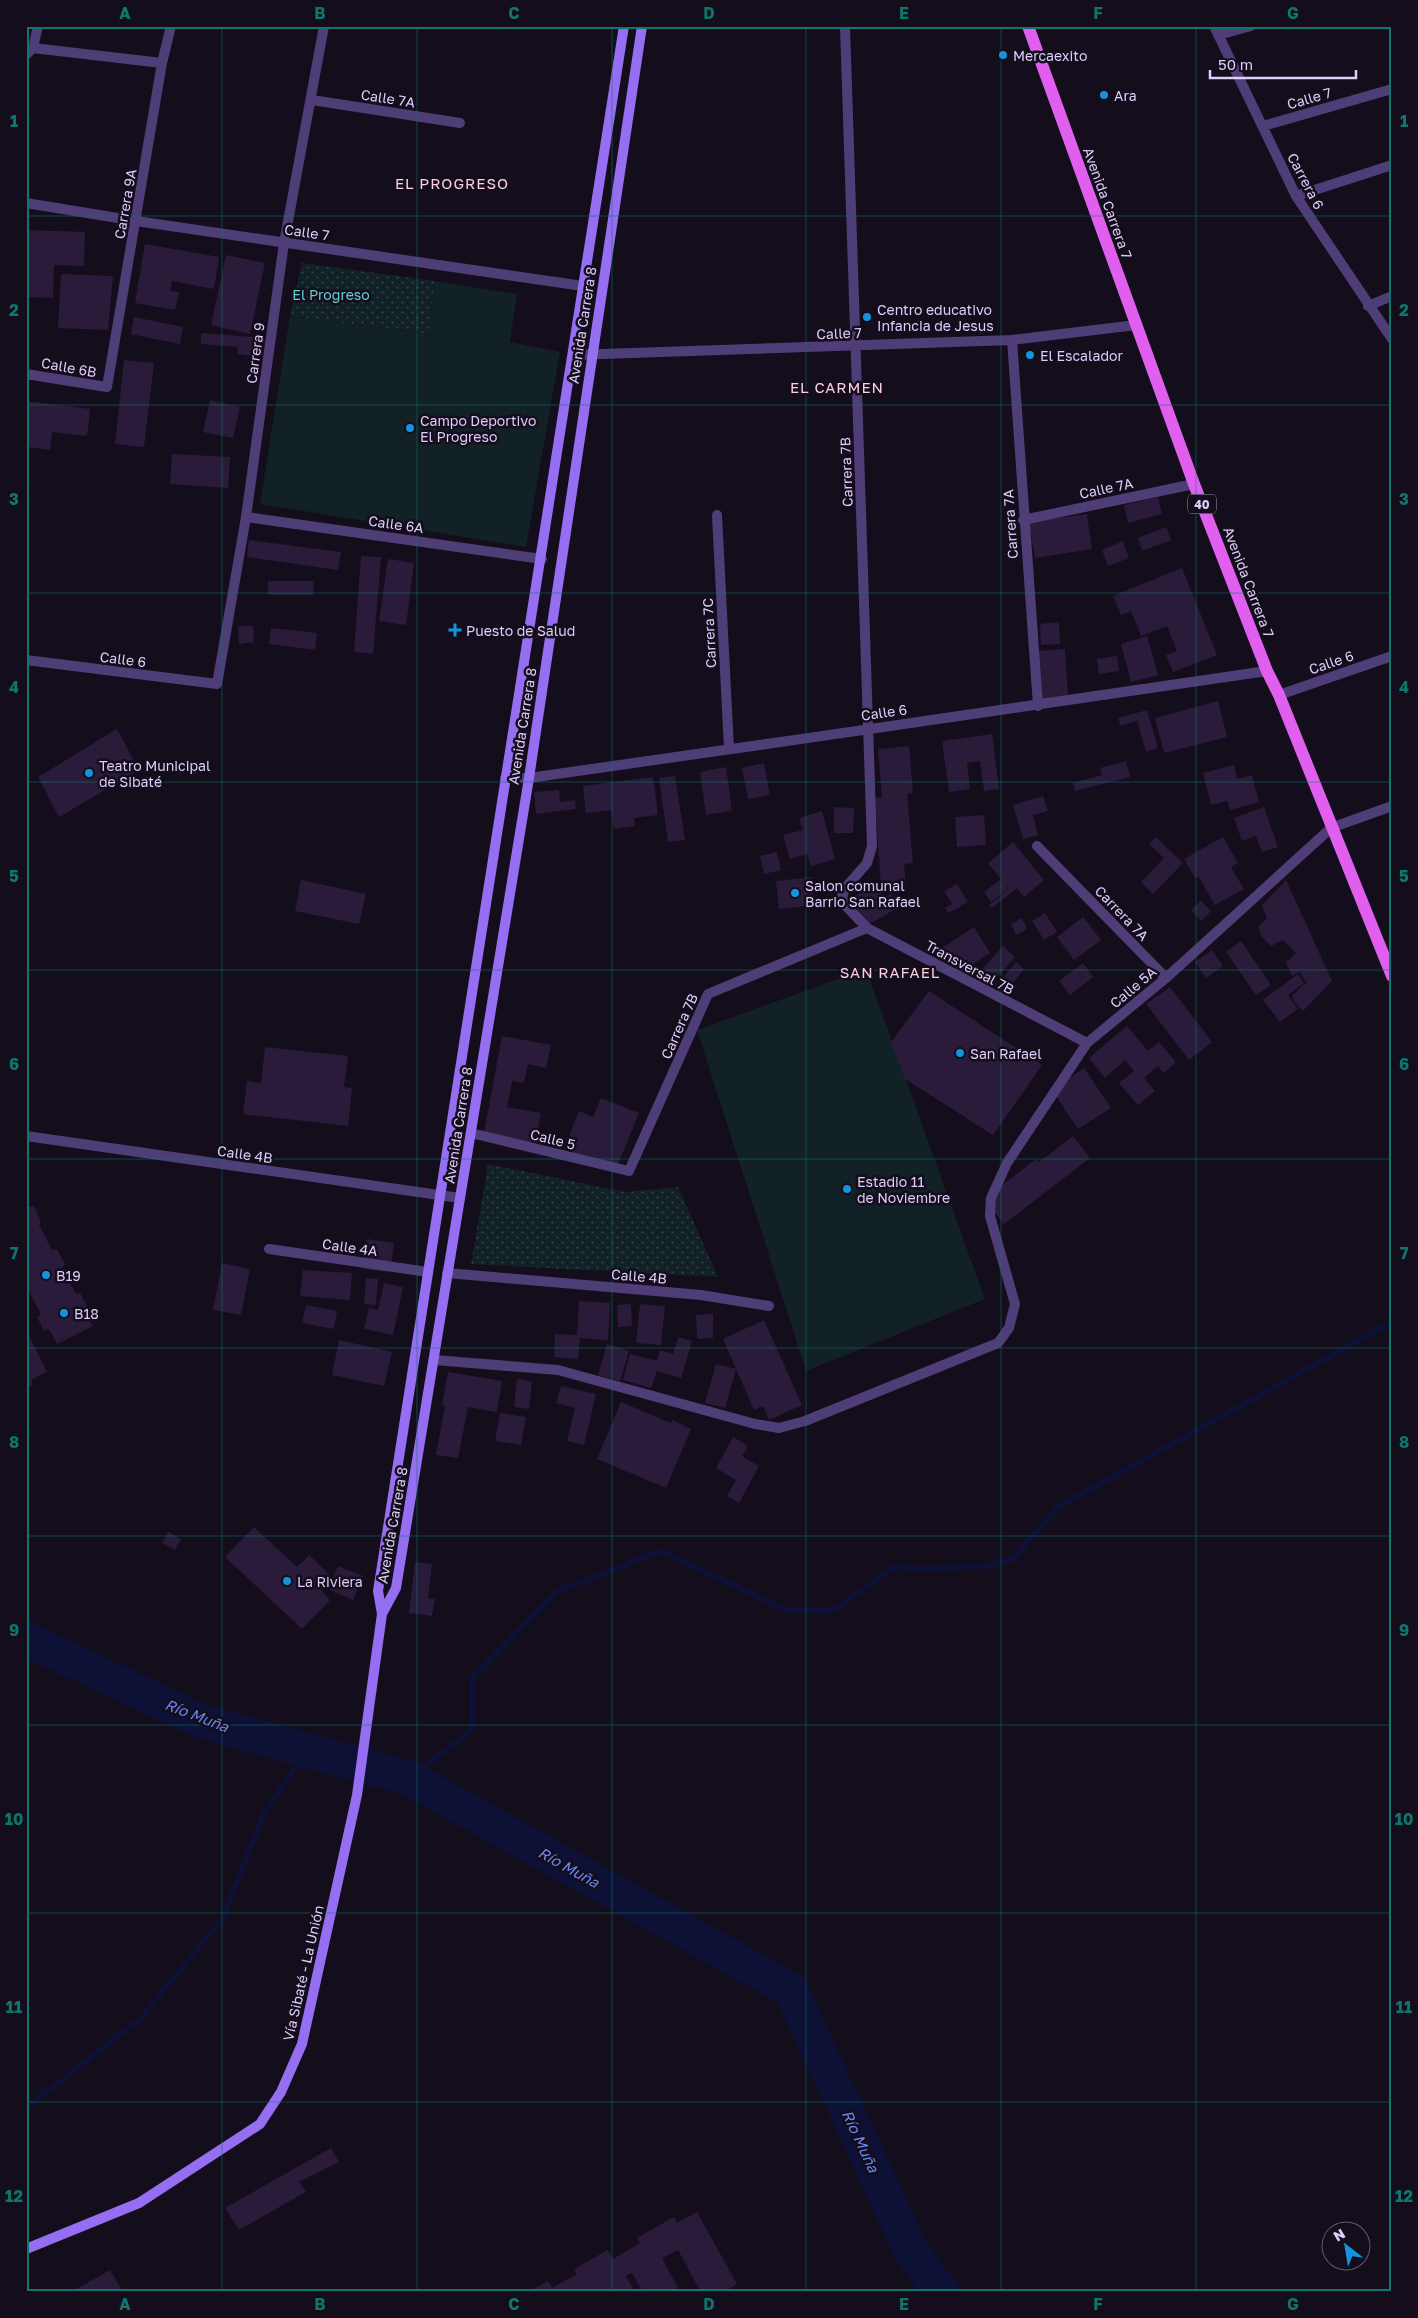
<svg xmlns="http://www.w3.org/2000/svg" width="1418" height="2318" font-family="'Golos Text',sans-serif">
<defs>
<pattern id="grass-dots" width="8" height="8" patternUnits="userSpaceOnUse" patternTransform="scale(1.25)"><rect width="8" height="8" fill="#112125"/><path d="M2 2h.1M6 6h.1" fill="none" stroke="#334046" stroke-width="1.8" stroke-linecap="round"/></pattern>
</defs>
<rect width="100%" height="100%" fill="#140d1c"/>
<!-- grass -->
<path fill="url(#grass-dots)" d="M302 263 435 281 429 334 290 316Z
M488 1164 625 1192 678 1187 718 1277 471 1264Z"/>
<!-- pitch -->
<path fill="#112125" d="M435 281 517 294 510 342 560 352 526 547 260 504 290 316 428 334Z
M866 969 985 1299 806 1371 697 1030Z"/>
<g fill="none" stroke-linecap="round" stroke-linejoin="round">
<!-- stream -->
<path stroke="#0d1136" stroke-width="5.5" d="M409 1778 473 1729 472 1678 556 1592 660 1551 789 1611 834 1610 895 1566 921 1569 985 1566 1013 1559 1058 1507 1392 1322
M26 2108 141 2018 223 1918 264 1813 307 1750"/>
<!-- river -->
<path stroke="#0d1136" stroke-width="35" d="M26 1639 201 1721 409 1778 791 1990 912 2253 942 2292"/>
</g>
<!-- building -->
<path fill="#2b1b3b" d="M26 230 85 232 84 266 54 265 53 298 29 297 28 325H26Z
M145 244 219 257 214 289 172 281 170 291 179 292 175 310 135 303Z
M226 255 265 263 250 334 211 325Z
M61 274 113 276 108 330 58 328Z
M134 317 183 327 180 344 131 334Z
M201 333 253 337 251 356 237 354 238 347 201 344Z
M124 360 154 363 144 447 115 444Z
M210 400 240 407 233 438 203 432Z
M26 401 90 409 87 436 52 432 50 450 27 447Z
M172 454 230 457 228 488 170 484Z
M1158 497 1162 514 1128 523 1124 505Z
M1087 514 1092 549 1035 558 1029 522Z
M1166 527 1171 540 1142 551 1138 538Z
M249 540 341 552 338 570 247 557Z
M1123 541 1129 558 1108 566 1102 550Z
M361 556 381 557 373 654 354 652Z
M388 559 414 563 406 625 379 621Z
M1182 568 1217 655 1173 672 1166 655 1177 651 1167 626 1141 636 1131 611 1121 615 1113 596Z
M268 581H314L313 595H268Z
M1059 622 1060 644 1041 645 1040 624Z
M238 626H253L254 642 239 644Z
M271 628 317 633 315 650 269 644Z
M1147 636 1158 675 1131 682 1121 644Z
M1065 649 1068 697 1040 699 1037 651Z
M1117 656 1119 671 1099 674 1097 659Z
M1218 701 1227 737 1164 753 1155 718Z
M1147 710 1158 748 1146 752 1137 721 1121 726 1118 718Z
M117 729 139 770 59 817 38 777Z
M992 734 999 789 984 791 980 761 967 763 970 789 949 792 942 741Z
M909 746 913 793 907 794 913 863 904 864 906 885 881 887 875 798 882 797 878 749Z
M1126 761 1130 777 1075 791 1073 783 1102 775 1100 768Z
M764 763 770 795 748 799 742 768Z
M1234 765 1237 779 1252 775 1259 802 1230 810 1227 801 1211 805 1203 773Z
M726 767 732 811 706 815 700 772Z
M675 776 685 840 668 842 659 778Z
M653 777 658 815 634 818 635 826 614 829 611 810 586 813 583 786Z
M559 790 560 802 575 800 576 809 536 814 534 792Z
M1043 796 1048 811 1033 815 1038 835 1023 839 1013 805Z
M834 807 854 808 853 833H834Z
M1264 807 1278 847 1262 852 1256 836 1242 841 1234 818Z
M822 811 835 859 811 866 807 854 790 859 783 835 803 830 799 818Z
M984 815 986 845 957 847 955 817Z
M1156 837 1183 863 1153 894 1141 882 1164 858 1149 844Z
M1223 837 1238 863 1231 867 1244 889 1215 905 1199 877 1195 878 1184 859Z
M1013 842 1044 880 1024 897 1017 888 992 908 989 905 1009 889 1004 883 1008 889 991 902 984 892 1001 879 988 863Z
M777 852 781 870 764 874 760 856Z
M812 877 814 905 779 909 776 881Z
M301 880 366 894 359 924 295 911Z
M1286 880 1332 981 1303 1011 1295 1003 1292 996 1305 983 1306 985 1307 981 1305 982 1300 972 1292 976 1286 962 1296 953 1283 940 1271 946 1262 937 1258 927 1267 918 1262 905Z
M877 883 885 897 891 894 899 907 866 926 850 898Z
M957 884 968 902 948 913 945 908 952 904 944 891Z
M1201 901 1211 911 1201 921 1191 910Z
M1045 913 1057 932 1044 940 1032 921Z
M1083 917 1101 940 1074 960 1057 937Z
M1022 918 1027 929 1016 935 1011 924Z
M974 927 990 953 959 973 942 948Z
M1241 941 1271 985 1256 995 1226 952Z
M1003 946 1015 957 991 985 978 974Z
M1212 950 1223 966 1206 978 1195 962Z
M1016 962 1024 969 1011 985 1003 978Z
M1083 963 1093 977 1070 995 1059 981Z
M1298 974 1304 983 1288 995 1298 1009 1280 1022 1263 1000Z
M1170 987 1212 1042 1189 1060 1146 1004Z
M929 991 1042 1065 993 1135 905 1079 891 1042Z
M1127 1026 1148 1051 1159 1042 1176 1062 1164 1073 1158 1066 1144 1078 1155 1091 1138 1105 1119 1083 1134 1071 1125 1060 1105 1078 1089 1058Z
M502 1036 551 1045 546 1068 528 1064 524 1083 512 1081 507 1107 541 1113 535 1143 484 1133Z
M265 1047 348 1056 344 1087 352 1088 348 1126 243 1114 247 1081 261 1083Z
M1084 1068 1111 1108 1078 1129 1052 1090Z
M601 1098 639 1113 616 1169 564 1149 579 1111 593 1117Z
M1073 1136 1090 1158 1004 1224 984 1199 1036 1159 1039 1162Z
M26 1200 29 1207 34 1206 41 1222 39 1225 52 1250 57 1249 65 1264 62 1268 76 1294 80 1293 88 1308 86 1312 93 1326 57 1344 49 1329 44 1331 37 1317 41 1314 26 1286Z
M367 1239 394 1243 390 1272 363 1269Z
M222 1263 250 1269 241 1315 213 1310Z
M303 1270 352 1273 350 1300 300 1296Z
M366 1278 378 1279 376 1305 364 1304Z
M384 1283 403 1287 393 1335 364 1329 369 1308 378 1310Z
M579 1301 610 1303 608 1340 580 1338 578 1359 554 1357 555 1334 577 1335Z
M631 1304 632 1326 618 1327 617 1305Z
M640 1304 665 1306 661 1345 636 1343Z
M306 1305 337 1311 334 1329 302 1323Z
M713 1314V1338L697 1339 696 1315Z
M764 1320 802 1405 769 1420 763 1406 754 1410 723 1339Z
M29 1336 47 1372 31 1380 33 1385 26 1388V1337Z
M678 1337 692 1341 681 1378 657 1371 651 1388 623 1380 630 1354 657 1361 660 1350 673 1354Z
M339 1340 392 1352 384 1386 332 1375Z
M607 1344 629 1351 620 1381 598 1375Z
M716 1364 736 1369 725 1408 705 1403Z
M448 1372 502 1381 497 1412 468 1407 458 1458 436 1455 445 1405H442Z
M517 1379 532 1381 529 1409 514 1407Z
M561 1386 596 1394 584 1445 567 1441 575 1408 556 1403Z
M621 1402 671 1423 672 1420 691 1429 666 1488 597 1459Z
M500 1413 526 1417 521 1445 495 1441Z
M733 1437 748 1446 742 1456 759 1466 739 1503 727 1496 736 1480 716 1468Z
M254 1527 297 1567 309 1555 330 1575 318 1587 330 1600 302 1629 225 1557Z
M168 1532 181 1539 175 1550 162 1543Z
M415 1562 432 1564 428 1598 435 1599 432 1616 409 1613Z
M338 1566 363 1576 353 1600 328 1589Z
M331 2148 339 2162 299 2182 306 2192 239 2230 225 2208Z
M697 2212 737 2284 724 2292H701L678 2250 662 2258 680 2292H643L632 2273 626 2276 635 2292H528L548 2281 552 2288 577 2274 574 2269 608 2250 613 2259 640 2243 637 2238 674 2217 677 2223Z
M110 2270 123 2292H71Z"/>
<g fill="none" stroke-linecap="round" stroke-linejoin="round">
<!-- street -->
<path stroke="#4f3d77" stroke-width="10" d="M845 26 872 846 867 863 846 887 842 896 846 906 867 928 1087 1043
M1214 26 1296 196 1392 339
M1218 35 1251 26
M33 48 162 63
M26 55 33 48 38 26
M312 100 460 123
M1263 126 1392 89
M1296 196 1392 165
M26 203 136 221 583 286
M1368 306 1392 296
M1012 340 1038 706
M573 355 1012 340 1136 325
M26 374 107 387 162 63 171 26
M717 515 729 749
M246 517 542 559
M1023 520 1194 484
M26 660 217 684 246 517 284 243 324 26
M1279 695 1392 656
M505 778H529C775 742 1021 709 1267 671
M1037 846 1166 978
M471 1133 629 1171 708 994 867 928
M26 1136 460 1198
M269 1249 428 1272
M447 1273 701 1295 769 1306
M434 1360 558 1370 755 1424 779 1428 805 1421 998 1343 1009 1328 1015 1304 990 1216 991 1198 1007 1163 1087 1043 1166 978 1331 828 1392 806"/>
<!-- secondary -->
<path stroke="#956ef1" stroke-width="10" d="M382 1614 396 1588 529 778 642 26
M26 2249 139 2203 260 2124 281 2092 302 2044 357 1795 382 1614 378 1591 624 26"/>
<!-- primary -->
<path stroke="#e15fef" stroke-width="12" d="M1028 26 1194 484 1267 671 1279 695 1392 976"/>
</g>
<!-- grid -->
<path fill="none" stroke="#0f766e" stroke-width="1" stroke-opacity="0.55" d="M222 26V2292M417 26V2292M612 26V2292M806 26V2292M1001 26V2292M1196 26V2292M26 216H1392M26 405H1392M26 593H1392M26 782H1392M26 970H1392M26 1159H1392M26 1348H1392M26 1536H1392M26 1725H1392M26 1913H1392M26 2102H1392"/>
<!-- markers -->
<g fill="#1693de" stroke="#140d1c" stroke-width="2">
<circle cx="1003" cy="55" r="5"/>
<circle cx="1104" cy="95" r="5"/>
<circle cx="867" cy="317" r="5"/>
<circle cx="1030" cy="355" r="5"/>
<circle cx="410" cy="428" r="5"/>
<path d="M452.5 622.5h5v5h5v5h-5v5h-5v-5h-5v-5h5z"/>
<circle cx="89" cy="773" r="5"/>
<circle cx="795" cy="893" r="5"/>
<circle cx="960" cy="1053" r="5"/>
<circle cx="847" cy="1189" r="5"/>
<circle cx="46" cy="1275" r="5"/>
<circle cx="64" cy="1313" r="5"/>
<circle cx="287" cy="1581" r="5"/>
</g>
<g text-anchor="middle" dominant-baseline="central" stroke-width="5" stroke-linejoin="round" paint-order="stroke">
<!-- shield labels -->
<rect fill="#140d1c" stroke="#a293b7" stroke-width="1" x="1188" y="494.5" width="28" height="19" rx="4"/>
<g font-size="12" font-weight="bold" fill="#dfcdfa">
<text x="1202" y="504">40</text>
</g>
<!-- poi labels -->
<g font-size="14" fill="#dfcdfa" stroke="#140d1c" text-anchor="start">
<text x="1013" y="55">Mercaexito</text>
<text x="1114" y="95">Ara</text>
<text x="877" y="309">Centro educativo<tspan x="877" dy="16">Infancia de Jesus</tspan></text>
<text x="1040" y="355">El Escalador</text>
<text x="420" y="420">Campo Deportivo<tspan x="420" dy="16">El Progreso</tspan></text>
<text x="466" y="630">Puesto de Salud</text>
<text x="99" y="765">Teatro Municipal<tspan x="99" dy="16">de Sibaté</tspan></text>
<text x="805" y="885">Salon comunal<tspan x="805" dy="16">Barrio San Rafael</tspan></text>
<text x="970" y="1053">San Rafael</text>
<text x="857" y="1181">Estadio 11<tspan x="857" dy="16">de Noviembre</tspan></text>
<text x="56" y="1275">B19</text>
<text x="74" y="1313">B18</text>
<text x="297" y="1581">La Riviera</text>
</g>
<!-- street labels -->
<g font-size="14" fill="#dfcdfa" stroke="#140d1c">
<text transform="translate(388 98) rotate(9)">Calle 7A</text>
<text transform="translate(1309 98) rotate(-16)">Calle 7</text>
<text transform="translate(1306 181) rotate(62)">Carrera 6</text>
<text transform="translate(1108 203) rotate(70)">Avenida Carrera 7</text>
<text transform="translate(125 204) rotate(-80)">Carrera 9A</text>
<text transform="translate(307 232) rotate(8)">Calle 7</text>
<text transform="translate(582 325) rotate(-81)">Avenida Carrera 8</text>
<text transform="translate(839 333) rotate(-2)">Calle 7</text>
<text transform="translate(255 353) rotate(-82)">Carrera 9</text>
<text transform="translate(69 367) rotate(10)">Calle 6B</text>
<text transform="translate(846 472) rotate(-92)">Carrera 7B</text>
<text transform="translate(1106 488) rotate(-12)">Calle 7A</text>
<text transform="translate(396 524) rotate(8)">Calle 6A</text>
<text transform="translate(1010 524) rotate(-94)">Carrera 7A</text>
<text transform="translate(1249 582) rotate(69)">Avenida Carrera 7</text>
<text transform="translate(709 633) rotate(-93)">Carrera 7C</text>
<text transform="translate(123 659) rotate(7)">Calle 6</text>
<text transform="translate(1331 662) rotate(-19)">Calle 6</text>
<text transform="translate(884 712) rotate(-8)">Calle 6</text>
<text transform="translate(522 726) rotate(-81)">Avenida Carrera 8</text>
<text transform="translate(1122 913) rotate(46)">Carrera 7A</text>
<text transform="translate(970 967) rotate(28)">Transversal 7B</text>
<text transform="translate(1133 987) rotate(-40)">Calle 5A</text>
<text transform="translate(679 1026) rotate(-66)">Carrera 7B</text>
<text transform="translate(458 1125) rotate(-81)">Avenida Carrera 8</text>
<text transform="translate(553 1139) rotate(14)">Calle 5</text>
<text transform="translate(245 1154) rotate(8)">Calle 4B</text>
<text transform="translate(350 1247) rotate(8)">Calle 4A</text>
<text transform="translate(639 1276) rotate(5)">Calle 4B</text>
<text transform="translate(392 1525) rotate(-80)">Avenida Carrera 8</text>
<text transform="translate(303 1973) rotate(-77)">Vía Sibaté - La Unión</text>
</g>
<!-- park labels -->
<g font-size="14" fill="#62cfd2" stroke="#140d1c">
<text x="331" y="294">El Progreso</text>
</g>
<!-- neighbourhood labels -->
<g font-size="15" letter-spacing="1" fill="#facfdf" stroke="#140d1c">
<text x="452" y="183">EL PROGRESO</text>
<text x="837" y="387">EL CARMEN</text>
<text x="890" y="972">SAN RAFAEL</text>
</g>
<!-- water labels -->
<g font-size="15" font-style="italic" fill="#668af0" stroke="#140d1c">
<text transform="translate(197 1715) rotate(21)">Río Muña</text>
<text transform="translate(569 1867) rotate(29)">Río Muña</text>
<text transform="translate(861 2141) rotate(65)">Río Muña</text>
</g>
</g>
<!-- border -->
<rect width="1418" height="2318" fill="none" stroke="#140d1c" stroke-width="55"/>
<!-- north arrow -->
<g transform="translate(1346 2246) rotate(329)"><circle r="24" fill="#140d1c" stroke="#655a75"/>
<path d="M0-4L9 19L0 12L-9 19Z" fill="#1693de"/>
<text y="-8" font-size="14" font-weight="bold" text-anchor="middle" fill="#dfcdfa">N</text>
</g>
<!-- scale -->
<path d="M1210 70v8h146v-8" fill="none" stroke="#dfcdfa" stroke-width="2.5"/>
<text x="1218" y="70" font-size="15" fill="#dfcdfa" stroke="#140d1c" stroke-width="4" paint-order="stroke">50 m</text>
<rect x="28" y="28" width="1362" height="2262" fill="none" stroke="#0f766e" stroke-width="2"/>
<g font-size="16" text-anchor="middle" font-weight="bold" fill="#0f766e">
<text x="125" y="19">A</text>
<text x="320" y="19">B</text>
<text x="514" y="19">C</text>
<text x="709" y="19">D</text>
<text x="904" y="19">E</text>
<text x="1098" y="19">F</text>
<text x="1293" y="19">G</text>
<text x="14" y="127">1</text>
<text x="1404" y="127">1</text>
<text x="14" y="316">2</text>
<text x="1404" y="316">2</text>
<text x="14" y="505">3</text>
<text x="1404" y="505">3</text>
<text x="14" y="693">4</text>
<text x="1404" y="693">4</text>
<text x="14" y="882">5</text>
<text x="1404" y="882">5</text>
<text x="14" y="1070">6</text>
<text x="1404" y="1070">6</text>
<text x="14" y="1259">7</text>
<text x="1404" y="1259">7</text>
<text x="14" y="1448">8</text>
<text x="1404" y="1448">8</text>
<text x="14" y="1636">9</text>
<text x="1404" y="1636">9</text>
<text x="14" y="1825">10</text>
<text x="1404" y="1825">10</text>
<text x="14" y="2013">11</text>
<text x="1404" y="2013">11</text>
<text x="14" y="2202">12</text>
<text x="1404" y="2202">12</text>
<text x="125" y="2310">A</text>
<text x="320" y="2310">B</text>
<text x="514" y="2310">C</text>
<text x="709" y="2310">D</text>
<text x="904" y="2310">E</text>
<text x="1098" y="2310">F</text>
<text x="1293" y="2310">G</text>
</g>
</svg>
